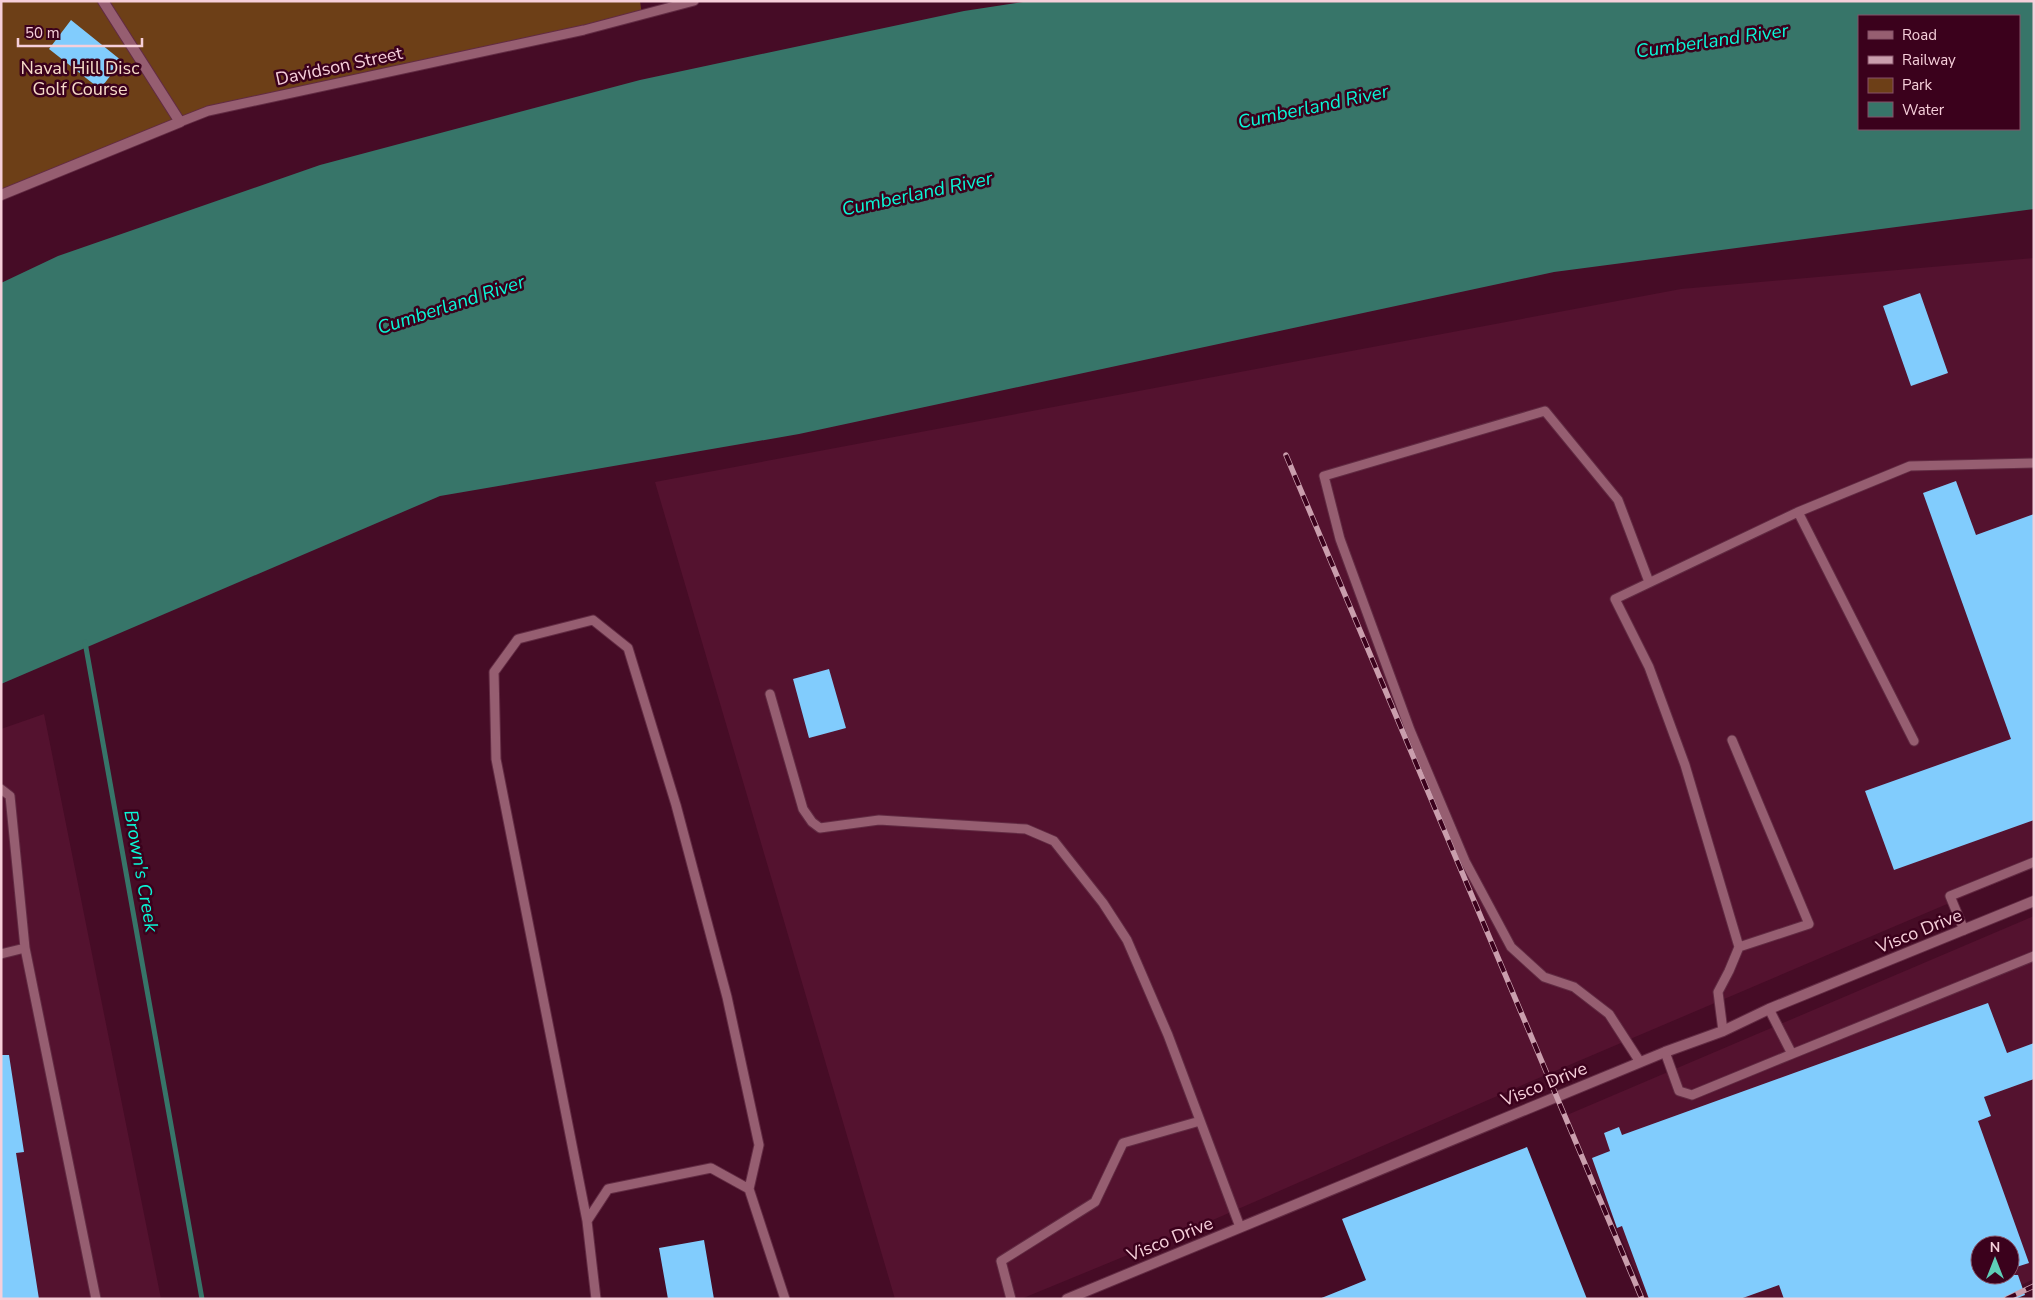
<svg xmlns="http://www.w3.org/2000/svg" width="2035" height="1300" font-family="'Nunito Sans',sans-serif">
<rect width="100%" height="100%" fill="#460c26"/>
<!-- built -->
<path fill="#54122f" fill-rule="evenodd" d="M2034 258V867L1527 1083 1215 1219 1021 1299H895L655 482 1681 289Z
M44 714 161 1299H1V729Z
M2034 916V1279L1992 1299H1648L1567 1115ZM1980 1245H2010V1275H1980Z"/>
<!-- green -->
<path fill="#6d3f17" d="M1 1H640L642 15 208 111 1 195Z"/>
<!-- water -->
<path fill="#377569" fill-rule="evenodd" d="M1030 1H2034V209L1554 272 799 434 440 496 1 684V283L58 256 320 165 640 80 964 11ZM1859 16H2019V129H1859Z"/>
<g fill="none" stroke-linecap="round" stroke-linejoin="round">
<!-- stream -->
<path stroke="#377569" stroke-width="5" d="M85 642 202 1299"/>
</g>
<!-- building -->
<path fill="#81ccfd" d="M71 20 122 61 100 89 49 49Z
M1920 293 1948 373 1911 386 1883 306Z
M1956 481 1976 535 2034 514V820L1894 870 1865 791 2011 739 1923 493Z
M829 669 846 728 809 738 793 679Z
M1988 1003 2007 1053 2034 1043V1079L1984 1097 1991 1116 1978 1121 2029 1263 2010 1269V1245H1980V1275H2018L2025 1295 2015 1299H1784L1779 1285 1740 1299H1649L1622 1226 1617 1228 1592 1158 1610 1151 1604 1133 1619 1127 1622 1135Z
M1 1055H9L24 1152 16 1153 39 1299H1Z
M1527 1147 1587 1299H1319L1366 1280 1342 1219Z
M704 1240 714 1299H668L659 1248Z"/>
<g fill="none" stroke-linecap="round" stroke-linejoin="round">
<defs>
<path id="lane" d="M180 122 208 111 584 30 694 1
M1798 512 1910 466 2034 463
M770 694 803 809 812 822 820 828 879 820 1026 829 1054 841 1103 903 1127 940 1168 1035 1240 1227
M1732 740 1809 924 1739 947
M1 789 10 796 25 948
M1964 930 1950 896 2034 862
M1 954 25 948 96 1299
M1723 1031 1718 992 1729 971 1739 947 1685 765 1649 667 1615 599 1798 512 1914 741
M1665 1052 1679 1091 1692 1095 1792 1054 1769 1009
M1792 1054 2034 956
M1640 1062 1609 1014 1574 987 1544 977 1511 947 1465 861 1410 730 1340 539 1324 476 1545 411 1618 500 1649 582
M587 1221 496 759 494 672 518 639 593 620 628 648 676 805 727 997 759 1145 749 1189
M596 1299 587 1221 608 1189 711 1168 749 1189 785 1299
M1011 1299 1001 1261 1095 1202 1123 1143 1200 1121"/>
<path id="street" d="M1 195 180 122 103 1
M1067 1299 1665 1052 1723 1031 1769 1009 2034 901"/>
</defs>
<!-- lane casing -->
<use href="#lane" stroke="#622b43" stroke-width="11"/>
<!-- street casing -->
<use href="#street" stroke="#622b43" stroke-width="12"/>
<!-- lane -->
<use href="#lane" stroke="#965e71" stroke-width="9"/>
<!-- street -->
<use href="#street" stroke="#965e71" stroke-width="10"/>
<defs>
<path id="rail" d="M1286 455 1642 1299
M2006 1299 2034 1286"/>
</defs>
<!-- rail casing -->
<use href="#rail" stroke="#ca9ead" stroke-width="5.5"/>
<!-- rail -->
<use href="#rail" stroke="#3b011c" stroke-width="4" stroke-dasharray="11" stroke-linecap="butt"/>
</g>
<g text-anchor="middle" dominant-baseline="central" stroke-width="5" stroke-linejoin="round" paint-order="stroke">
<!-- street labels -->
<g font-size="18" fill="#f6cfda" stroke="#3b011c">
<text transform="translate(339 66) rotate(-12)">Davidson Street</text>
<text transform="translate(1919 931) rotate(-22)">Visco Drive</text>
<text transform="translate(1544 1084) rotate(-22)">Visco Drive</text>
<text transform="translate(1170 1239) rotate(-22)">Visco Drive</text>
</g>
<!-- park labels -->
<g font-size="18" fill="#f6dbc8" stroke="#3b011c">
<text x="80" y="68">Naval Hill Disc<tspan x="80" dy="21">Golf Course</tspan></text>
</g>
<!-- water labels -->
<g font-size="19" font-style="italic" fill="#0af7d6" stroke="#3b011c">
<text transform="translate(1712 41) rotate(-8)">Cumberland River</text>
<text transform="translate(1313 107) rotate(-12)">Cumberland River</text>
<text transform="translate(917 194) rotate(-12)">Cumberland River</text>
<text transform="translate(451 305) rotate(-18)">Cumberland River</text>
<text transform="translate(141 871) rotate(80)">Brown's Creek</text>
</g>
</g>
<!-- border -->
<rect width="2035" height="1300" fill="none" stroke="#f6cfda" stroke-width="5"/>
<!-- legend -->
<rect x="1858" y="15" width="162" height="115" fill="#3b011c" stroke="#865368"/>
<rect x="1868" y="31" width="25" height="8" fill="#965e71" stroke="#865368"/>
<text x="1902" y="40" font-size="15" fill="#f6cfda">Road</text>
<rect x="1868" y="56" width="25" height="8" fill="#ca9ead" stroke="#865368"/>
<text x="1902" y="65" font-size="15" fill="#f6cfda">Railway</text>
<rect x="1868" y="78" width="25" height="15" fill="#6d3f17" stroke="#865368"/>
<text x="1902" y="90" font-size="15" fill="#f6cfda">Park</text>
<rect x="1868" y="102" width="25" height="15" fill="#377569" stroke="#865368"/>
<text x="1902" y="115" font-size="15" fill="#f6cfda">Water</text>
<!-- north arrow -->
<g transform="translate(1995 1260)"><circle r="24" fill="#3b011c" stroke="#865368"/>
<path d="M0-4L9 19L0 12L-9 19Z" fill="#5eceb8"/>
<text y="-8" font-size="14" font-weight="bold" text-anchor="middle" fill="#f6cfda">N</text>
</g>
<!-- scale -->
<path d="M18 38v8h124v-8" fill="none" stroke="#f6cfda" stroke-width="2.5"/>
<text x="25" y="38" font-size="15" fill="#f6cfda" stroke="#3b011c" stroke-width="4" paint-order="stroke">50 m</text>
</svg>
